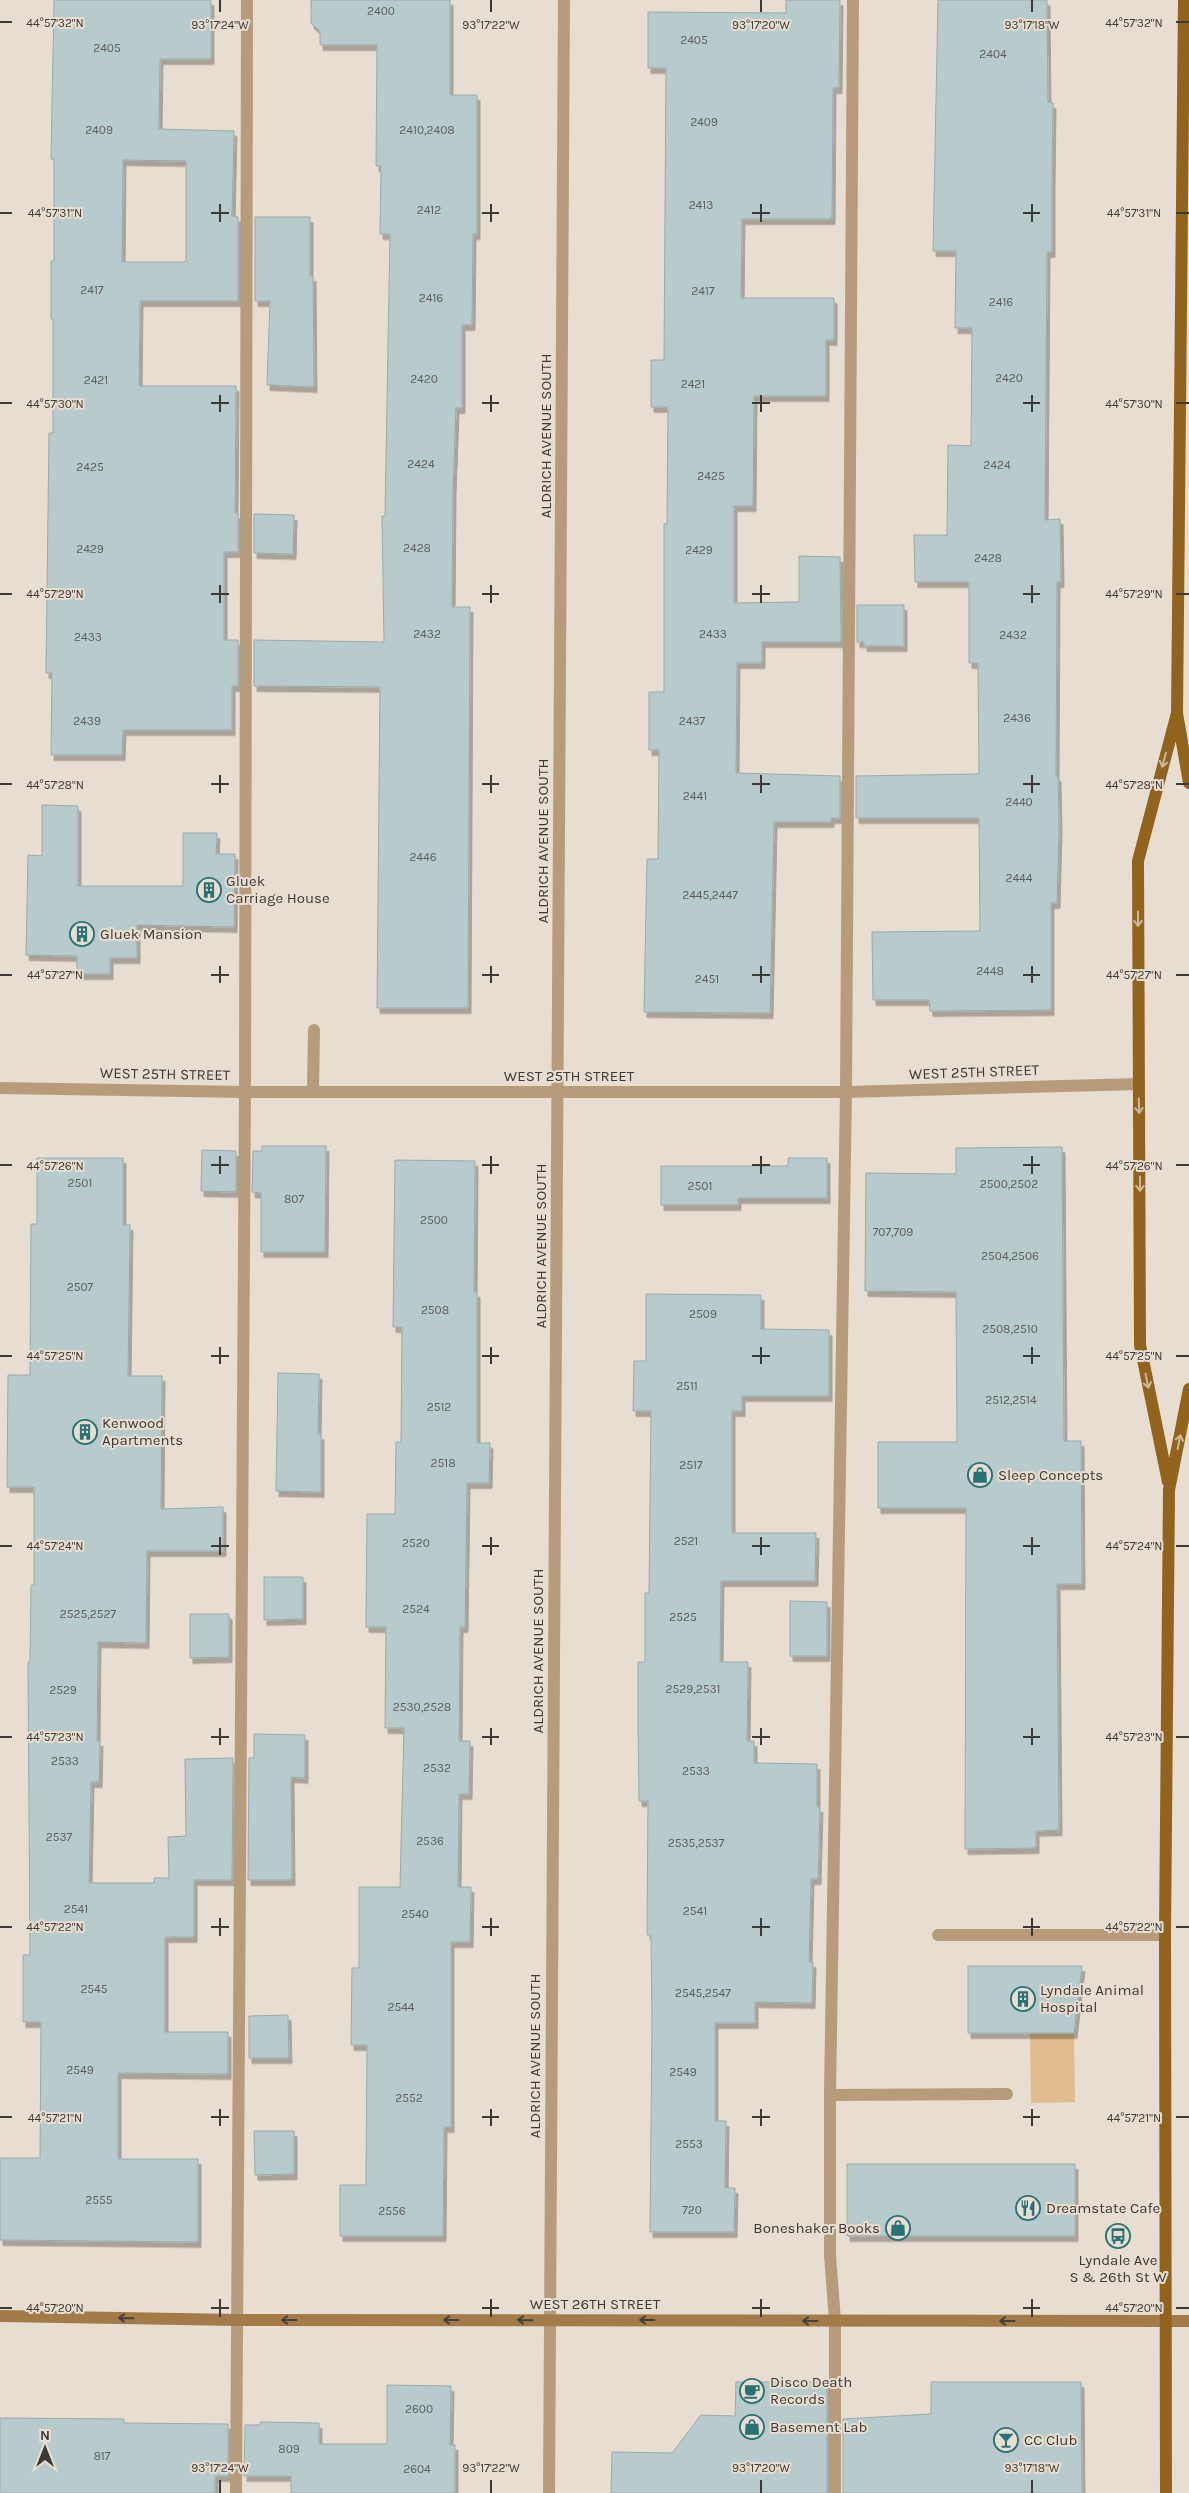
<svg xmlns="http://www.w3.org/2000/svg" width="1189" height="2493" font-family="Karla,sans-serif">
<defs>
<filter id="shadow"><feDropShadow dx="3" dy="5.5" stdDeviation="0" flood-color="#0004"/></filter>
</defs>
<rect width="100%" height="100%" fill="#e8ddd1"/>
<!-- green -->
<path fill="#e0bb8d" d="M1030 2033H1074L1075 2102 1031 2103Z"/>
<!-- building -->
<path fill="#b8cbcc" stroke="#98aaab" fill-rule="evenodd" filter="url(#shadow)" d="M54 0H211V59H160L159 129 234 131 232 216 238 217V301H140L139 386H236L235 513H238V552H224V640H238V686H232V730H123L122 755H51L52 673H46L49 433H53V319H51V261H54V159H51ZM123 160 186 161V262H122Z
M311 0H450V95H477V234H473L472 325H462V408H456L453 489 452 607H470L468 1008H377L380 687 254 686V640L384 642 382 516H385L390 234H380L381 166H376L377 45H320V31L311 23Z
M786 0H840L839 88H833L832 219H742L741 298H834V340H826V396H754L753 506H734V603L799 602V556L840 557 841 642H762V663H737L736 773 840 776V818H831V822H774L770 1013 644 1012 647 859H658L659 750H649V692H664V524H667L668 407H651V360H664L666 68H648V12L786 13Z
M938 0H1047L1048 102 1053 103 1052 181V252H1047L1045 520 1060 519 1061 582H1057L1056 776H1058L1059 827 1057 903H1051V1010L930 1011 929 1000H873L872 932 980 931 979 818H856V776L979 774 978 663H969V582H915L914 535H947L948 445 971 446 972 328H955L956 251H933Z
M255 217H310V276H313L314 387 267 385 270 301H255Z
M254 514 294 515 293 554 254 553Z
M857 605H904V646H864V642H857Z
M42 805 78 806V886H183V833H217L216 854H235L234 927 137 925V958H110V974H77V956L26 955 28 855 42 856Z
M262 1146H326L325 1252H261V1193L252 1192 253 1151H262Z
M1062 1147 1064 1441H1081L1082 1584H1057L1059 1830 1036 1831V1848L965 1849 966 1508H878V1442H957L956 1292 865 1291 866 1173 956 1174V1148Z
M202 1150 236 1151V1192L201 1191Z
M37 1158H123V1225H130L128 1376H162L161 1509 223 1507V1551H147L146 1643 98 1642 97 1741H100L99 1782H91L89 1883H154V1878H169L168 1837 186 1836 185 1759 233 1758 232 1880H194V1937H165V2032H228V2074L118 2073V2159H198V2242L0 2240V2158H40L41 2022H23V1955H30L28 1662H30L31 1585H34V1487H7L8 1375H30L31 1224H37Z
M788 1158H827V1198H738V1205H661V1166H788Z
M395 1160 475 1161 474 1292H477V1443H490L489 1483H467L465 1627H460L459 1741H470L469 1794H459L458 1887H471L470 1942H451V2127H444L443 2236H340V2185H366L367 2045H351L352 1968H359V1887H400L404 1728H385L386 1627H366L367 1514H395L396 1442H401L402 1327H393Z
M646 1294 761 1295V1329L829 1330V1396H742V1411H732V1533H816L815 1581H721L720 1662H748L747 1741H754V1763L817 1764V1807H820L818 1879H811L809 1962H813L812 2003 755 2002V2023H715V2121H726L725 2188H735L734 2232H650L652 2022 651 1935H647L648 1801H639L638 1717V1662H645V1593H649L651 1411H633L634 1361H646Z
M278 1373 319 1374 318 1434H321V1492L276 1491Z
M264 1577H303V1619L264 1620Z
M790 1601 827 1602V1656H790Z
M190 1614H229V1657L190 1658Z
M254 1734 305 1735V1778L291 1777 292 1880H248L249 1758H254Z
M968 1966H1082L1074 2033H968Z
M288 2015 289 2058H249V2016Z
M254 2131H294V2174L255 2175Z
M847 2164H1075V2236H847Z
M736 2382H827V2493H611L612 2452 672 2453 701 2415 735 2416Z
M931 2382H1081L1082 2493H843V2419L931 2414Z
M387 2385 451 2386 450 2445H455V2493H291V2476H244L245 2425H260V2422L319 2423V2444H387Z
M0 2418 124 2419V2423L228 2424V2476H215V2493H0Z"/>
<g fill="none" stroke-linecap="round" stroke-linejoin="round">
<!-- lane -->
<path stroke="#b79c7c" stroke-width="12" d="M313 1092 314 1030
M938 1935H1165
M830 2095 1007 2094
M236 2493 245 1092 247 0
M835 2493V2321L830 2255V2095L846 1092 853 0"/>
<!-- street -->
<path stroke="#b79c7c" stroke-width="12" d="M0 1088 245 1092H846L1139 1084
M549 2493 564 0"/>
<!-- secondary -->
<path stroke="#a27b49" stroke-width="12" d="M0 2316 238 2320 1189 2321"/>
<!-- primary -->
<path stroke="#92631c" stroke-width="12" d="M1184 0 1177 713 1189 783
M1168 1482 1140 1345 1138 861 1177 713
M1166 2493 1165 1935 1169 1490 1189 1389"/>
</g>
<!-- one-way arrows -->
<defs><path id="oneway-shaft" d="M-6 0H5M1.5-3L5.5 0L1.5 3" fill="none" stroke-width="1.6" stroke-linecap="round" stroke-linejoin="round" transform="scale(1.25)"/></defs>
<g stroke="#ceb89b">
<use href="#oneway-shaft" transform="translate(1164 760) rotate(105)"/>
<use href="#oneway-shaft" transform="translate(1138 919) rotate(90)"/>
<use href="#oneway-shaft" transform="translate(1139 1106) rotate(88)"/>
<use href="#oneway-shaft" transform="translate(1140 1184) rotate(90)"/>
<use href="#oneway-shaft" transform="translate(1147 1381) rotate(79)"/>
<use href="#oneway-shaft" transform="translate(1179 1442) rotate(-79)"/>
</g>
<g stroke="#474036">
<use href="#oneway-shaft" transform="translate(126 2318) rotate(-179)"/>
<use href="#oneway-shaft" transform="translate(289 2320) rotate(180)"/>
<use href="#oneway-shaft" transform="translate(451 2320) rotate(180)"/>
<use href="#oneway-shaft" transform="translate(525 2320) rotate(-179)"/>
<use href="#oneway-shaft" transform="translate(647 2320) rotate(-180)"/>
<use href="#oneway-shaft" transform="translate(810 2321) rotate(-180)"/>
<use href="#oneway-shaft" transform="translate(1007 2321) rotate(180)"/>
</g>
<!-- ticks -->
<path fill="none" stroke="#3d3934" stroke-width="2" d="M220 0V12M491 0V12M761 0V12M1032 0V12M0 22H12M1176 22H1189M220 204V222M491 204V222M761 204V222M1032 204V222M0 213H12M211 213H229M482 213H499M752 213H770M1023 213H1040M1176 213H1189M220 395V412M491 395V412M761 395V412M1032 395V412M0 403H12M211 403H229M482 403H499M752 403H770M1023 403H1040M1176 403H1189M220 585V603M491 585V603M761 585V603M1032 585V603M0 594H12M211 594H229M482 594H499M752 594H770M1023 594H1040M1176 594H1189M220 775V793M491 775V793M761 775V793M1032 775V793M0 784H12M211 784H229M482 784H499M752 784H770M1023 784H1040M1176 784H1189M220 966V983M491 966V983M761 966V983M1032 966V983M0 975H12M211 975H229M482 975H499M752 975H770M1023 975H1040M1176 975H1189M220 1156V1174M491 1156V1174M761 1156V1174M1032 1156V1174M0 1165H12M211 1165H229M482 1165H499M752 1165H770M1023 1165H1040M1176 1165H1189M220 1347V1364M491 1347V1364M761 1347V1364M1032 1347V1364M0 1356H12M211 1356H229M482 1356H499M752 1356H770M1023 1356H1040M1176 1356H1189M220 1537V1555M491 1537V1555M761 1537V1555M1032 1537V1555M0 1546H12M211 1546H229M482 1546H499M752 1546H770M1023 1546H1040M1176 1546H1189M220 1728V1745M491 1728V1745M761 1728V1745M1032 1728V1745M0 1737H12M211 1737H229M482 1737H499M752 1737H770M1023 1737H1040M1176 1737H1189M220 1918V1936M491 1918V1936M761 1918V1936M1032 1918V1936M0 1927H12M211 1927H229M482 1927H499M752 1927H770M1023 1927H1040M1176 1927H1189M220 2109V2126M491 2109V2126M761 2109V2126M1032 2109V2126M0 2117H12M211 2117H229M482 2117H499M752 2117H770M1023 2117H1040M1176 2117H1189M220 2299V2317M491 2299V2317M761 2299V2317M1032 2299V2317M0 2308H12M211 2308H229M482 2308H499M752 2308H770M1023 2308H1040M1176 2308H1189M220 2480V2493M491 2480V2493M761 2480V2493M1032 2480V2493"/>
<!-- icons -->
<defs>
<symbol id="building-ring" viewBox="-11 -11 22 22"><circle r="9.5" fill="#e8ddd1" stroke="#287275" stroke-width="1.5"/><path d="M-4-6H4V6H1V3H-1V6H-4ZM-2.5-4.3h1.7v1.8h-1.7ZM.8-4.3h1.7v1.8H.8ZM-2.5-1h1.7V.8h-1.7ZM.8-1h1.7V.8H.8Z" fill="#287275"/></symbol>
<symbol id="shop-ring" viewBox="-11 -11 22 22"><circle r="9.5" fill="#e8ddd1" stroke="#287275" stroke-width="1.5"/><path d="M-5-2.5h2.3a2.7 3.5 0 0 1 5.4 0H5L5.5 6h-11ZM-1.5-2.5h3a1.5 2.3 0 0 0-3 0Z" fill="#287275"/></symbol>
<symbol id="restaurant-ring" viewBox="-11 -11 22 22"><circle r="9.5" fill="#e8ddd1" stroke="#287275" stroke-width="1.5"/><path d="M-5-6h1v4h1v-4h1v4h1v-4h1v5L-1.5 .5V6h-2V.5L-5-1ZM5-6V6H3V1.5H1.5Q1.5-4 5-6Z" fill="#287275"/></symbol>
<symbol id="bus-ring" viewBox="-11 -11 22 22"><circle r="9.5" fill="#e8ddd1" stroke="#287275" stroke-width="1.5"/><path d="M-5-6H5V4H4V6H2V4H-2V6H-4V4H-5ZM-3.5-4V0h7V-4ZM-3.5 1.2v1.5H-2V1.2ZM2 1.2v1.5H3.5V1.2Z" fill="#287275"/></symbol>
<symbol id="cafe-ring" viewBox="-11 -11 22 22"><circle r="9.5" fill="#e8ddd1" stroke="#287275" stroke-width="1.5"/><path d="M-5.5-4.5H6V0H3Q3 3.5 0 3.5H-2.5Q-5.5 3.5-5.5 0ZM3-3.2v2h1.7v-2ZM-6 4.5H4V6H-6Z" fill="#287275"/></symbol>
<symbol id="bar-ring" viewBox="-11 -11 22 22"><circle r="9.5" fill="#e8ddd1" stroke="#287275" stroke-width="1.5"/><path d="M-6-5H6L.8 .8V4.5H3.5V6h-7V4.5H-.8V.8Z" fill="#287275"/></symbol>
</defs>
<g fill-rule="evenodd">
<use href="#building-ring" x="195" y="876" width="28" height="28"/>
<use href="#building-ring" x="68" y="920" width="28" height="28"/>
<use href="#building-ring" x="71" y="1418" width="28" height="28"/>
<use href="#shop-ring" x="966" y="1461" width="28" height="28"/>
<use href="#building-ring" x="1009" y="1985" width="28" height="28"/>
<use href="#restaurant-ring" x="1014" y="2194" width="28" height="28"/>
<use href="#shop-ring" x="884" y="2214" width="28" height="28"/>
<use href="#bus-ring" x="1104" y="2222" width="28" height="28"/>
<use href="#cafe-ring" x="738" y="2377" width="28" height="28"/>
<use href="#shop-ring" x="738" y="2413" width="28" height="28"/>
<use href="#bar-ring" x="992" y="2426" width="28" height="28"/>
</g>
<g text-anchor="middle" dominant-baseline="central" stroke-width="4" stroke-linejoin="round" paint-order="stroke">
<!-- number labels -->
<g font-size="12" fill="#5c5e5a">
<text x="381" y="11">2400</text>
<text x="694" y="40">2405</text>
<text x="107" y="48">2405</text>
<text x="993" y="54">2404</text>
<text x="704" y="122">2409</text>
<text x="99" y="130">2409</text>
<text x="427" y="130">2410,2408</text>
<text x="701" y="205">2413</text>
<text x="429" y="210">2412</text>
<text x="92" y="290">2417</text>
<text x="703" y="291">2417</text>
<text x="431" y="298">2416</text>
<text x="1001" y="302">2416</text>
<text x="1009" y="378">2420</text>
<text x="424" y="379">2420</text>
<text x="96" y="380">2421</text>
<text x="693" y="384">2421</text>
<text x="421" y="464">2424</text>
<text x="997" y="465">2424</text>
<text x="90" y="467">2425</text>
<text x="711" y="476">2425</text>
<text x="417" y="548">2428</text>
<text x="90" y="549">2429</text>
<text x="699" y="550">2429</text>
<text x="988" y="558">2428</text>
<text x="427" y="634">2432</text>
<text x="713" y="634">2433</text>
<text x="1013" y="635">2432</text>
<text x="88" y="637">2433</text>
<text x="1017" y="718">2436</text>
<text x="87" y="721">2439</text>
<text x="692" y="721">2437</text>
<text x="695" y="796">2441</text>
<text x="1019" y="802">2440</text>
<text x="423" y="857">2446</text>
<text x="1019" y="878">2444</text>
<text x="710" y="895">2445,2447</text>
<text x="990" y="971">2448</text>
<text x="707" y="979">2451</text>
<text x="80" y="1183">2501</text>
<text x="1009" y="1184">2500,2502</text>
<text x="700" y="1186">2501</text>
<text x="294" y="1199">807</text>
<text x="434" y="1220">2500</text>
<text x="893" y="1232">707,709</text>
<text x="1010" y="1256">2504,2506</text>
<text x="80" y="1287">2507</text>
<text x="435" y="1310">2508</text>
<text x="703" y="1314">2509</text>
<text x="1010" y="1329">2508,2510</text>
<text x="687" y="1386">2511</text>
<text x="1011" y="1400">2512,2514</text>
<text x="439" y="1407">2512</text>
<text x="443" y="1463">2518</text>
<text x="691" y="1465">2517</text>
<text x="686" y="1541">2521</text>
<text x="416" y="1543">2520</text>
<text x="416" y="1609">2524</text>
<text x="88" y="1614">2525,2527</text>
<text x="683" y="1617">2525</text>
<text x="693" y="1689">2529,2531</text>
<text x="63" y="1690">2529</text>
<text x="422" y="1707">2530,2528</text>
<text x="65" y="1761">2533</text>
<text x="437" y="1768">2532</text>
<text x="696" y="1771">2533</text>
<text x="59" y="1837">2537</text>
<text x="430" y="1841">2536</text>
<text x="696" y="1843">2535,2537</text>
<text x="76" y="1909">2541</text>
<text x="695" y="1911">2541</text>
<text x="415" y="1914">2540</text>
<text x="94" y="1989">2545</text>
<text x="703" y="1993">2545,2547</text>
<text x="401" y="2007">2544</text>
<text x="80" y="2070">2549</text>
<text x="683" y="2072">2549</text>
<text x="409" y="2098">2552</text>
<text x="689" y="2144">2553</text>
<text x="99" y="2200">2555</text>
<text x="692" y="2210">720</text>
<text x="392" y="2211">2556</text>
<text x="419" y="2409">2600</text>
<text x="289" y="2449">809</text>
<text x="102" y="2456">817</text>
<text x="417" y="2469">2604</text>
</g>
<!-- street labels -->
<g font-size="15" fill="#3d3934" stroke="#e8ddd1">
<text transform="translate(546 436) rotate(-90)">ALDRICH AVENUE SOUTH</text>
<text transform="translate(543 841) rotate(-90)">ALDRICH AVENUE SOUTH</text>
<text transform="translate(974 1072) rotate(-2)">WEST 25TH STREET</text>
<text transform="translate(165 1074) rotate(1)">WEST 25TH STREET</text>
<text x="569" y="1076">WEST 25TH STREET</text>
<text transform="translate(541 1246) rotate(-90)">ALDRICH AVENUE SOUTH</text>
<text transform="translate(538 1651) rotate(-90)">ALDRICH AVENUE SOUTH</text>
<text transform="translate(535 2056) rotate(-90)">ALDRICH AVENUE SOUTH</text>
<text x="595" y="2304">WEST 26TH STREET</text>
</g>
<!-- poi labels -->
<g font-size="15" fill="#3d3934" stroke="#e8ddd1" text-anchor="start">
<text x="226" y="881">Gluek<tspan x="226" dy="17">Carriage House</tspan></text>
<text x="100" y="934">Gluek Mansion</text>
<text x="102" y="1423">Kenwood<tspan x="102" dy="17">Apartments</tspan></text>
<text x="998" y="1475">Sleep Concepts</text>
<text x="1040" y="1990">Lyndale Animal<tspan x="1040" dy="17">Hospital</tspan></text>
<text x="1046" y="2208">Dreamstate Cafe</text>
<text x="880" y="2228" text-anchor="end">Boneshaker Books</text>
<text x="1118" y="2260" text-anchor="middle">Lyndale Ave<tspan x="1118" dy="17">S &amp; 26th St W</tspan></text>
<text x="770" y="2382">Disco Death<tspan x="770" dy="17">Records</tspan></text>
<text x="770" y="2427">Basement Lab</text>
<text x="1024" y="2440">CC Club</text>
</g>
</g>
<g font-size="12" text-anchor="middle" fill="#3d3934" stroke="#e8ddd1" stroke-width="4" stroke-linejoin="round" paint-order="stroke">
<text x="55" y="27">44°57'32"N</text>
<text x="1134" y="27">44°57'32"N</text>
<text x="220" y="29">93°17'24"W</text>
<text x="491" y="29">93°17'22"W</text>
<text x="761" y="29">93°17'20"W</text>
<text x="1032" y="29">93°17'18"W</text>
<text x="55" y="217">44°57'31"N</text>
<text x="1134" y="217">44°57'31"N</text>
<text x="55" y="408">44°57'30"N</text>
<text x="1134" y="408">44°57'30"N</text>
<text x="55" y="598">44°57'29"N</text>
<text x="1134" y="598">44°57'29"N</text>
<text x="55" y="789">44°57'28"N</text>
<text x="1134" y="789">44°57'28"N</text>
<text x="55" y="979">44°57'27"N</text>
<text x="1134" y="979">44°57'27"N</text>
<text x="55" y="1170">44°57'26"N</text>
<text x="1134" y="1170">44°57'26"N</text>
<text x="55" y="1360">44°57'25"N</text>
<text x="1134" y="1360">44°57'25"N</text>
<text x="55" y="1550">44°57'24"N</text>
<text x="1134" y="1550">44°57'24"N</text>
<text x="55" y="1741">44°57'23"N</text>
<text x="1134" y="1741">44°57'23"N</text>
<text x="55" y="1931">44°57'22"N</text>
<text x="1134" y="1931">44°57'22"N</text>
<text x="55" y="2122">44°57'21"N</text>
<text x="1134" y="2122">44°57'21"N</text>
<text x="55" y="2312">44°57'20"N</text>
<text x="1134" y="2312">44°57'20"N</text>
<text x="220" y="2472">93°17'24"W</text>
<text x="491" y="2472">93°17'22"W</text>
<text x="761" y="2472">93°17'20"W</text>
<text x="1032" y="2472">93°17'18"W</text>
</g>
<!-- north arrow -->
<g transform="translate(45 2448)" stroke="#e8ddd1" stroke-width="4" paint-order="stroke">
<path d="M0-4L9 19L0 12L-9 19Z" fill="#3d3934"/>
<text y="-8" font-size="14" font-weight="bold" text-anchor="middle" fill="#3d3934">N</text>
</g>
</svg>
